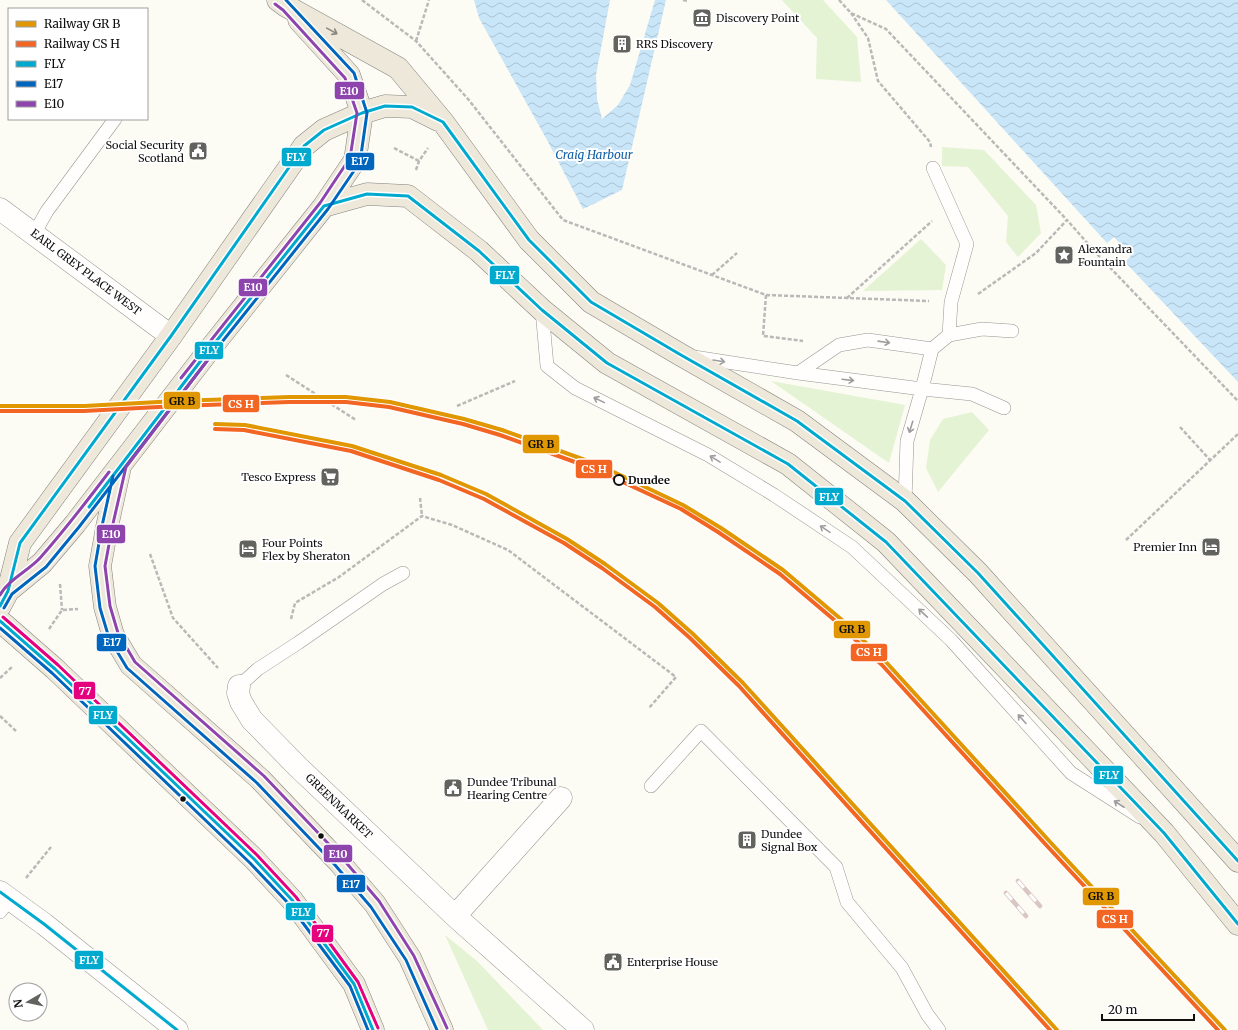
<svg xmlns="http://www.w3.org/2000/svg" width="1238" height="1030" font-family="Merriweather,serif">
<defs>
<pattern id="water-waves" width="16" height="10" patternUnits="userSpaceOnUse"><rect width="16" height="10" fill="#c9e5f8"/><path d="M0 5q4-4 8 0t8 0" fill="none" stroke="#abc3d3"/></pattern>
</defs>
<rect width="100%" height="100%" fill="#fcfbf4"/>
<!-- grass -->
<path fill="#e4f3d3" d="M782 0H823L857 37 861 82 816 79 817 38Z
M942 147 984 150 1036 205 1041 233 1018 257 1006 242 1008 216 968 167 942 166Z
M921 239 946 265 942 290 863 291Z
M771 381 905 405 889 463Z
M972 412 989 430 938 492 926 468 930 440 943 419Z
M445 935 477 961 543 1030H488Z"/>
<!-- water -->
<path fill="url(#water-waves)" d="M474 0H610L596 75 597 99 602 119 618 105 630 85 655 0H666L622 190 583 209 547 140 479 18Z
M886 0H1238V382L1125 262 1131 256 1114 237 1107 243Z"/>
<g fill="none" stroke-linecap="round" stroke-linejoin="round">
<defs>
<path id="lane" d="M933 168 967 244 951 302 949 335
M34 234 47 211 115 119
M542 310 547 366 575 388 708 455 774 495 852 547 951 640 1071 773 1140 817
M694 357 798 373 922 389 972 394 1004 408
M798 373 839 345 868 340 932 349
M905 501 907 441 922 389 932 349 949 335 982 329 1012 331
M239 686 258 669 298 643 383 584 403 573
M651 786 701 731 836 867 847 902 902 968 927 1014 939 1030
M0 912 10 899"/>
<path id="street" d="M0 209 171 336
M239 686 238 693 241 702 252 720 298 767 455 916 583 1030
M0 892 44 924 177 1030
M455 916 561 798"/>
<path id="primary" d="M278 0 286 6 398 68 443 122 529 240 591 302 681 355 797 421 905 501 978 573 1238 861
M324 206 367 194 408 196 479 251 542 310 607 363 788 464 886 542 1164 833 1238 924
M119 472 107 527 100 566 105 607 113 635 131 665 260 779 339 862 375 904 410 958 442 1030
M8 591 42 563 75 524 206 354 324 206 355 160 362 113 349 75 299 20
M0 606 8 591 20 543 171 336 304 146 324 130 362 113 385 106 412 107 438 120
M0 621 55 669 254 859 292 900 354 984 373 1030"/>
</defs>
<!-- lane casing -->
<use href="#lane" stroke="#969592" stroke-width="14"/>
<!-- street casing -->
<use href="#street" stroke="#969592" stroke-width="23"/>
<!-- primary casing -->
<use href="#primary" stroke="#83837f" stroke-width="23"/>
<!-- path -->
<path stroke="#b9b9b8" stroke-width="2.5" stroke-dasharray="4 2" stroke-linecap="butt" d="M362 0 416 41 468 99 563 220 766 295 929 301
M683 0 689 1
M839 0 851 13 886 29 1067 220
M851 13 868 38 878 81 930 142 931 147
M416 41 429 0
M394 148 419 161
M416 170 419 161 428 148
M712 275 737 253
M978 294 1036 253 1067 220 1097 254 1238 401
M766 295 763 336 803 341
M847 298 932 221
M286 375 356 420
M457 406 515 381
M1180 427 1210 460
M420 498 422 516
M1126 540 1238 434
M150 554 173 618 218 668
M60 584 62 610
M291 619 295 603 339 577 422 516 452 525 508 550 676 677 649 708
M49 629 62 610 78 609
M0 678 12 667
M0 716 16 731
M26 878 51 847"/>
<!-- lane -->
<use href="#lane" stroke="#fffefd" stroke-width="13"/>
<!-- street -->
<use href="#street" stroke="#fffefd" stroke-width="22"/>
<!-- primary -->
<use href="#primary" stroke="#ede8d9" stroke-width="22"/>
<defs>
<path id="rail" d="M1018 881 1040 906
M1006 893 1026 916"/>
</defs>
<!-- rail casing -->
<use href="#rail" stroke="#d9c5c4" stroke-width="4.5"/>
<!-- rail -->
<use href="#rail" stroke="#fff" stroke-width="3" stroke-dasharray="9" stroke-linecap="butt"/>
<defs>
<path id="bus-1" d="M89 507 206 354 324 206 367 194 408 196 479 251 542 310 607 363 788 464 886 542 1164 833 1238 924
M0 606 8 591 20 543 171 336 304 146 324 130 362 113 385 106 412 107 443 122 529 240 591 302 681 355 797 421 905 501 978 573 1238 861
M0 621 55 669 254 859 292 900 354 984 373 1030
M0 892 44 924 177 1030"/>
<path id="bus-2" d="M113 476 102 526 95 566 100 608 109 638 127 668 257 783 335 865 371 907 406 960 437 1030
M4 608 12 594 46 567 79 527 210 357 328 209 360 162 367 113 354 73 286 0
M0 628 52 673 250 863 288 903 350 986 368 1030"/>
<path id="bus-3" d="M210 357 126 467 112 528 105 566 110 606 118 633 135 662 264 776 343 859 379 901 414 956 447 1028
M181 378 320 203 350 158 357 113 345 78 283 10 275 4
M0 595C9 579 28 571 40 558 64 531 87 501 109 472"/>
<path id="bus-4" d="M3 617 58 665 257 855 296 897 358 982 378 1028"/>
</defs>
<!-- bus-1 casing -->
<use href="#bus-1" stroke="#fff" stroke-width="6"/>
<!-- bus-2 casing -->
<use href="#bus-2" stroke="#fff" stroke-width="6"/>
<!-- bus-3 casing -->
<use href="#bus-3" stroke="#fff" stroke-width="6"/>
<!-- bus-4 casing -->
<use href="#bus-4" stroke="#fff" stroke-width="6"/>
<!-- bus-1 -->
<use href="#bus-1" stroke="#00a9ce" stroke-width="3"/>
<!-- bus-2 -->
<use href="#bus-2" stroke="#0065bd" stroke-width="3"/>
<!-- bus-3 -->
<use href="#bus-3" stroke="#8e44ad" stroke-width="3"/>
<!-- bus-4 -->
<use href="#bus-4" stroke="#e5007d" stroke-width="3"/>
<defs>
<path id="rail-1" d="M0 406H84L177 401 289 397H346L390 402 464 419 502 430 599 465 683 505 721 528 783 570 842 620 886 662 1052 844 1225 1030
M215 424 245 425 352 446 441 475 486 494 567 539 605 564 658 603 693 634 743 683 1057 1030"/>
<path id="rail-2" d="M0 411H84L177 406 289 402H346L389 407 463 424 500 435 597 470 681 509 718 532 780 574 839 624 882 665 1048 847 1218 1030
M215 429 244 430 351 451 439 480 484 499 564 543 602 568 655 607 690 638 739 686 1050 1030"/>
</defs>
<!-- rail-1 casing -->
<use href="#rail-1" stroke="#fff" stroke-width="7"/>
<!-- rail-2 casing -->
<use href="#rail-2" stroke="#fff" stroke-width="7"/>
<!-- rail-1 -->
<use href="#rail-1" stroke="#e09702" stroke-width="4"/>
<!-- rail-2 -->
<use href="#rail-2" stroke="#f26522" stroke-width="4"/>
</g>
<!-- one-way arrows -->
<defs><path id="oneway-shaft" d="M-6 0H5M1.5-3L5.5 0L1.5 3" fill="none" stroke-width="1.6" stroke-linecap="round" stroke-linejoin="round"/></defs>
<use stroke="#89867e" href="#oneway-shaft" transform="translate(332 31) rotate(29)"/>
<g stroke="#9f9e9e">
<use href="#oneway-shaft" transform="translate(884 342) rotate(8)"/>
<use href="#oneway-shaft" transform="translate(719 361) rotate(9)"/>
<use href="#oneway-shaft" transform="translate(848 380) rotate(7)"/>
<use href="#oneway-shaft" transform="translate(599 400) rotate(-154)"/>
<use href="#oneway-shaft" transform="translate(911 427) rotate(107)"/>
<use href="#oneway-shaft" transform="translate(715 459) rotate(-149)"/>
<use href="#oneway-shaft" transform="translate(825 529) rotate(-146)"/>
<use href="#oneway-shaft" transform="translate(923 613) rotate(-137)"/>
<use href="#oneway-shaft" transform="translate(1022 719) rotate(-132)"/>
<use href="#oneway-shaft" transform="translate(1119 804) rotate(-147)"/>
</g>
<!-- icons -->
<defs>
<symbol id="museum-square" viewBox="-11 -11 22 22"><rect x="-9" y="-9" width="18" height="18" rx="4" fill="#62625f" stroke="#fff"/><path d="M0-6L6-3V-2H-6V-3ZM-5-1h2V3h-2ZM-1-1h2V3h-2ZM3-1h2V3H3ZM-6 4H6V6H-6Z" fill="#fff"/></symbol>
<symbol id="building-square" viewBox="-11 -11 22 22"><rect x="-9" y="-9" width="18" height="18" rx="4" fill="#62625f" stroke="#fff"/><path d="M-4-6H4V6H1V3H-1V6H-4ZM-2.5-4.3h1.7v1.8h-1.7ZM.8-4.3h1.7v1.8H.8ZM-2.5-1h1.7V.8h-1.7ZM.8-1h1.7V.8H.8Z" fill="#fff"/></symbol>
<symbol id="civic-square" viewBox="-11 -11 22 22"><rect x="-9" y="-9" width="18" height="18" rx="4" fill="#62625f" stroke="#fff"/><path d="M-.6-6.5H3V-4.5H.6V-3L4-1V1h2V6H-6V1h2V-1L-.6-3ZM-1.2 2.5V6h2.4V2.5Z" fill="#fff"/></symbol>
<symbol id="sight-square" viewBox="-11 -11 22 22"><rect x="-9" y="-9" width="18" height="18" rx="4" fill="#62625f" stroke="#fff"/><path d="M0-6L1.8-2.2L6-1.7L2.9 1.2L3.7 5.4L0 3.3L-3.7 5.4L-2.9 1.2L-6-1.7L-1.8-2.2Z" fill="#fff"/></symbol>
<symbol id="supermarket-square" viewBox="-11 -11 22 22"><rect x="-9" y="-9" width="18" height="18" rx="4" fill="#62625f" stroke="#fff"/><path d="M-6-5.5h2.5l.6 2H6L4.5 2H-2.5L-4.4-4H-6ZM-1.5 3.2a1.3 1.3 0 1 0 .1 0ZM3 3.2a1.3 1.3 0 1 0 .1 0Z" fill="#fff"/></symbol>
<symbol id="hotel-square" viewBox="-11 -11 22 22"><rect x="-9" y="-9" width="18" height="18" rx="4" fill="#62625f" stroke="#fff"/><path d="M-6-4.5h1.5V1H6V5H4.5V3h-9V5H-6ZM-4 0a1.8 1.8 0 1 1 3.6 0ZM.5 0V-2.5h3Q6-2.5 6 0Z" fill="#fff"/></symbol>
</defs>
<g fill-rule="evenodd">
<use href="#museum-square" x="691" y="7" width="22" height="22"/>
<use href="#building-square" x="611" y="33" width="22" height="22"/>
<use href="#civic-square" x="187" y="140" width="22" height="22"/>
<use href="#sight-square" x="1053" y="244" width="22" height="22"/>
<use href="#supermarket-square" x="319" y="466" width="22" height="22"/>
<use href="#hotel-square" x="1200" y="536" width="22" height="22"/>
<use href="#hotel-square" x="237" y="538" width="22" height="22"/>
<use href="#civic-square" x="442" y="777" width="22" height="22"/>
<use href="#building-square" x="736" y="829" width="22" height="22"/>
<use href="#civic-square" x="602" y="951" width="22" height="22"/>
</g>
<!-- markers -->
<circle fill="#fff" stroke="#0f0f0f" stroke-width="2" cx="619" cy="480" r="5"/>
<g fill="#0f0f0f" stroke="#fff" stroke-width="1.5">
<circle cx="183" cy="799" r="3.5"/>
<circle cx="321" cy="836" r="3.5"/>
</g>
<g text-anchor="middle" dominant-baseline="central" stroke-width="4" stroke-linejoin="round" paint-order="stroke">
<!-- poi labels -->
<g font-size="11" fill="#0f0f0f" stroke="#fff" text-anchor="start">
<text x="716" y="18">Discovery Point</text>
<text x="636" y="44">RRS Discovery</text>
<text x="184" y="145" text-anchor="end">Social Security<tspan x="184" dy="13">Scotland</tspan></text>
<text x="1078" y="249">Alexandra<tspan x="1078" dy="13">Fountain</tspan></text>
<text x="316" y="477" text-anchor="end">Tesco Express</text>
<text x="262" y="543">Four Points<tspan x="262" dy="13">Flex by Sheraton</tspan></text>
<text x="1197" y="547" text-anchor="end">Premier Inn</text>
<text x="467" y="782">Dundee Tribunal<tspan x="467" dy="13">Hearing Centre</tspan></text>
<text x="761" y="834">Dundee<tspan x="761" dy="13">Signal Box</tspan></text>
<text x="627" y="962">Enterprise House</text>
</g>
<!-- street labels -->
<g font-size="11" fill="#0f0f0f" stroke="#fff">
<text transform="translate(86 272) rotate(37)">EARL GREY PLACE WEST</text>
<text transform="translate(339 806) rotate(44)">GREENMARKET</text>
</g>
<!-- stop labels -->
<g font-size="11" font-weight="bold" fill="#0f0f0f" stroke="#fff" text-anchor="start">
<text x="628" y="480">Dundee</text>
</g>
<!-- water labels -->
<g font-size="12" font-style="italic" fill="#1260a7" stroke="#fff">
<text x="594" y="154">Craig Harbour</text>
</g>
</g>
<g stroke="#fff" stroke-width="1.5">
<rect x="334" y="81" width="31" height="19" rx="4" fill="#8e44ad"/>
<rect x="281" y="147" width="31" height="20" rx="4" fill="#00a9ce"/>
<rect x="345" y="152" width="30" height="19" rx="4" fill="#0065bd"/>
<rect x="489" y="265" width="31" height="20" rx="4" fill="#00a9ce"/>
<rect x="238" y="278" width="30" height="19" rx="4" fill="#8e44ad"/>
<rect x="194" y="341" width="30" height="19" rx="4" fill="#00a9ce"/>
<rect x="163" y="391" width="38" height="19" rx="4" fill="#e09702"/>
<rect x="222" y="394" width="38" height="19" rx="4" fill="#f26522"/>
<rect x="522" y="434" width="38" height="20" rx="4" fill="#e09702"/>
<rect x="575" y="459" width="38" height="20" rx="4" fill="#f26522"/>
<rect x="814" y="487" width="30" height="19" rx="4" fill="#00a9ce"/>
<rect x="96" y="524" width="30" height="20" rx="4" fill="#8e44ad"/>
<rect x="833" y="620" width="38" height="19" rx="4" fill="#e09702"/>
<rect x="96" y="633" width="31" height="19" rx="4" fill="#0065bd"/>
<rect x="850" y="643" width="38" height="19" rx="4" fill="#f26522"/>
<rect x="73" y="681" width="23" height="19" rx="4" fill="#e5007d"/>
<rect x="88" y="705" width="30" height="20" rx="4" fill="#00a9ce"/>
<rect x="1093" y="765" width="31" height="20" rx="4" fill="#00a9ce"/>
<rect x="323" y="844" width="30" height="19" rx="4" fill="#8e44ad"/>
<rect x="336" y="874" width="30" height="19" rx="4" fill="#0065bd"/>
<rect x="1082" y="887" width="38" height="19" rx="4" fill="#e09702"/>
<rect x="285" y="902" width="31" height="19" rx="4" fill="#00a9ce"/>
<rect x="1096" y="909" width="38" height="20" rx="4" fill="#f26522"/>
<rect x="311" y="924" width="23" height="19" rx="4" fill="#e5007d"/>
<rect x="74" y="950" width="30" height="20" rx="4" fill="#00a9ce"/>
</g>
<g font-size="11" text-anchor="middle" font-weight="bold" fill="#fff">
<text x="349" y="95">E10</text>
<text x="296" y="161">FLY</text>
<text x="360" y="165">E17</text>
<text x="505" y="279">FLY</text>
<text x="253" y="291">E10</text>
<text x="209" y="354">FLY</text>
<text x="241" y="408">CS H</text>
<text x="594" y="473">CS H</text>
<text x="829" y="501">FLY</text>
<text x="111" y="538">E10</text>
<text x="112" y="646">E17</text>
<text x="869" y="656">CS H</text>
<text x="85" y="695">77</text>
<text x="103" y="719">FLY</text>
<text x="1109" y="779">FLY</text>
<text x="338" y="858">E10</text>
<text x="351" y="888">E17</text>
<text x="301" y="916">FLY</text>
<text x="1115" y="923">CS H</text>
<text x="323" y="937">77</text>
<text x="89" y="964">FLY</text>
</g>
<g font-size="11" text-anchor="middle" font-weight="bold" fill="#111">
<text x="182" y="405">GR B</text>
<text x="541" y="448">GR B</text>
<text x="852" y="633">GR B</text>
<text x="1101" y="900">GR B</text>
</g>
<!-- legend -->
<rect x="8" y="8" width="140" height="112" fill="#ffffff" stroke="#9f9f9f"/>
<rect x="16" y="21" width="20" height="6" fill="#e09702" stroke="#9f9f9f"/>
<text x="44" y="28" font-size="12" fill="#0f0f0f">Railway GR B</text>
<rect x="16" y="41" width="20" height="6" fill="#f26522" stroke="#9f9f9f"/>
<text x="44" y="48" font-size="12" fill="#0f0f0f">Railway CS H</text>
<rect x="16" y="61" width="20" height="6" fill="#00a9ce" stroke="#9f9f9f"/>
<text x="44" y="68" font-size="12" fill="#0f0f0f">FLY</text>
<rect x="16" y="81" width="20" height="6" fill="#0065bd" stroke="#9f9f9f"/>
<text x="44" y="88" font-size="12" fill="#0f0f0f">E17</text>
<rect x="16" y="101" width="20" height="6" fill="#8e44ad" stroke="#9f9f9f"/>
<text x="44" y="108" font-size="12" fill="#0f0f0f">E10</text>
<!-- north arrow -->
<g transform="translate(28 1002) rotate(261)"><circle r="19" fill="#ffffff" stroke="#9f9f9f"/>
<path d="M0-3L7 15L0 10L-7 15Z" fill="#62625f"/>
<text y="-6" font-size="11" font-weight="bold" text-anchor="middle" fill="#0f0f0f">N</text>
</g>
<!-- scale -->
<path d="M1102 1014v6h92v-6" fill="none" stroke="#0f0f0f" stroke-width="2"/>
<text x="1108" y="1014" font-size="12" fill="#0f0f0f" stroke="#ffffff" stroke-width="3" paint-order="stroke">20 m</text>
</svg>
